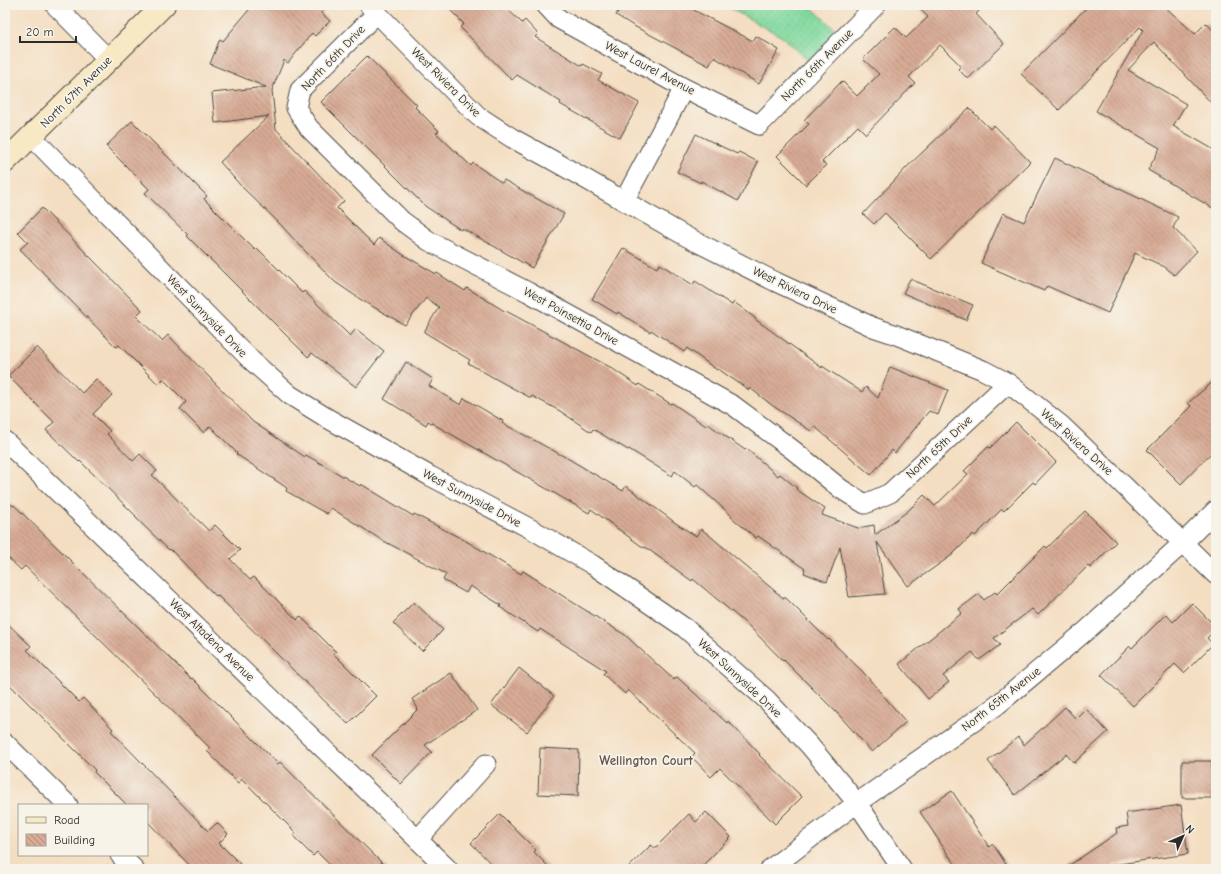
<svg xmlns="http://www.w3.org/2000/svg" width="1221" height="874" font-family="'Comic Neue',sans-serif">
<defs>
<pattern id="grass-dots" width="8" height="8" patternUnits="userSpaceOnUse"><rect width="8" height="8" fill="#80d99f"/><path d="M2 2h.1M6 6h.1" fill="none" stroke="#6fba89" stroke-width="1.8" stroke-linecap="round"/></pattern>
<pattern id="building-back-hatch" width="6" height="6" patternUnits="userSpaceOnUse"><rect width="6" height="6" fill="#d7aa94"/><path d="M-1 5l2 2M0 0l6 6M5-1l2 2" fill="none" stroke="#af8b79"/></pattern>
</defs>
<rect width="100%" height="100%" fill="#f7f3e8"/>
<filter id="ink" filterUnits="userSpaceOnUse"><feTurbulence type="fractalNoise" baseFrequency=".025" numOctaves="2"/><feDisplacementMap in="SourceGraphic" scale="8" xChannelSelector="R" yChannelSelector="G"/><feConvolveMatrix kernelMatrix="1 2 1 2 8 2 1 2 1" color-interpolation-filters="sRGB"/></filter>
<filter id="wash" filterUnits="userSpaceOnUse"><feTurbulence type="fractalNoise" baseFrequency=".012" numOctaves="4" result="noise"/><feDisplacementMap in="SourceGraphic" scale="16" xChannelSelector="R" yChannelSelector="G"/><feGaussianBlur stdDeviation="0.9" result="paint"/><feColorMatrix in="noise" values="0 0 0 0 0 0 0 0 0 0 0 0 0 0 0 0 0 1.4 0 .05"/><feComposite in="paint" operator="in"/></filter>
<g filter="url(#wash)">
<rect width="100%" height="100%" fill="#f4dec1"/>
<!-- grass -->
<path fill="url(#grass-dots)" stroke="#568265" d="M724 5H809L844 38 815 67 784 38Z"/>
<g id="blocks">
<!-- building -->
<path fill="url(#building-back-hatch)" d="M253 5H329L321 13 330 21 315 36 312 33 288 63 284 60 272 90 276 129 344 201 337 208 374 245 379 238 402 254 436 274 437 273 465 291 467 288 506 312V311L610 367 638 386 639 384 671 404 672 403 706 426 708 424 745 450 747 449 778 476 780 474 797 488 796 489 825 509 822 515 858 528 874 525 875 535 908 511 924 495 935 506 968 474 964 471 988 447 990 448 1016 422 1056 462 1035 484 1033 482 1004 511 1002 509 975 536 973 534 952 555 908 586 877 542 885 594 849 597 840 547 827 582 804 573 805 569 758 536 756 538 731 517 732 516 697 485 695 487 675 471 672 476 629 449 628 450 593 429 591 432 560 411 532 396 531 398 503 383 468 363 470 360 424 332 439 307 426 298 405 325 363 301 335 282 305 251 278 222 241 186 220 162 269 116 215 123 212 93 266 87 210 64 220 39 223 41Z
M445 5H503L522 23 525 20 538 34 535 37 582 66 583 64 602 74 598 80 639 103 620 138 560 104 561 102 517 75 512 80 460 27 464 24Z
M622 5H684L753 41 756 36 779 50 759 84 714 57 709 66 632 25 616 15Z
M916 5H985L976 14 1004 44 968 79 958 69 961 66 940 45 909 77 915 83 889 110 866 134 858 126 822 162 826 165 806 185 777 156 809 124 804 120 842 81 857 96 879 74 863 59 895 27 906 38 928 17Z
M1089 5H1163L1195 34 1206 23 1216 33V108L1154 42 1128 70 1186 104 1173 126 1216 151V210L1148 170 1160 148 1096 111 1143 30 1140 27 1059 110 1021 74Z
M367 56 417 105 415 107 439 131 436 133 471 166 473 163 502 183 504 180 564 214 532 268 462 228 461 230 425 206 321 102Z
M969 108 990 129 994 125 1030 162 931 259 885 213 874 224 863 214 907 167Z
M132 121 207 196 204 199 255 250 257 248 302 293 304 291 350 336 356 329 384 351 356 387 312 353 308 357 187 236 188 235 145 193 149 189 106 146Z
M696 134 737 154 739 152 758 162 738 201 701 181V183L677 172Z
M1055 158 1178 217 1173 228 1197 251 1174 275 1165 267 1135 253 1108 313 1047 286 1044 291 981 263 1003 213 1024 222Z
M42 208 142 310 136 316 162 341 168 335 253 422 305 457 306 455 360 486 361 484 413 516 414 514 466 541 521 574 523 571 625 635 674 680 677 677 727 723 728 721 760 754 759 755 802 797 775 824 720 768 711 777 692 757 695 753 628 690 625 694 603 674 606 671 540 629 538 632 500 607 501 605 470 586 466 593 443 580 446 574 380 539 331 508 327 514 286 491 287 488 236 454 237 453 210 426 204 433 180 409 186 402 163 379 158 384 119 345 116 347 20 249 28 242 18 232Z
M623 248 657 268 660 264 693 285 695 281 732 305 734 302 755 318V319L822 368V366L862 392 866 387 878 398 890 367 948 390 938 415 929 411 895 453 892 450 871 475 814 426 811 431 773 406 750 388 749 390 718 369 717 370 687 348 684 352 651 330 650 332 618 312 617 314 592 299Z
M910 279 973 305 966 320 903 293Z
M37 347 82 393 96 379 112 395 93 414 110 431 107 434 133 461 140 454 157 471 152 475 209 531 215 525 240 550 230 559 250 580 254 577 297 620 300 616 336 652 334 654 376 696 348 724 217 595 216 596 170 549 169 550 135 517 136 516 80 461 79 462 46 430 54 422 8 376Z
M406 362 433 379 429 386 461 405 464 398 503 421 502 423 567 458 623 491 626 486 677 524 696 536 701 529 709 535 783 598H786L828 640 829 639 863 672 906 722 872 752 839 715 784 660 783 661 750 627 693 579 692 581 645 547 644 548 591 509 589 513 428 421 426 425 384 399Z
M1216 379V448L1181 484 1147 450 1191 406 1188 403Z
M5 498 13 506 14 505 191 679 192 678 278 764 280 762 388 869H334L317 852 313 856 293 836 296 833 242 779 238 783 207 751 210 748 25 566 21 570 5 555Z
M1085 511 1116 542 1090 568 1088 566 1038 615 1032 609 994 638 1000 645 979 660 972 652 943 676 949 682 928 699 899 664 962 613 959 609 979 594 984 600 995 592 997 594 1045 546 1047 548Z
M414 602 443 630 422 651 393 623Z
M1192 603 1216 627V629L1207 638 1213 644 1184 673 1175 664 1133 706 1101 675 1130 646 1132 648 1166 614 1173 622Z
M5 621 31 646 27 650 79 702 83 698 113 729 111 731 208 831 217 823 228 834 219 843 245 869H193L147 821V805H127L94 772 95 770 5 680Z
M519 668 554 696 527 732 491 705Z
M451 673 477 710 425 745 432 752 401 784 372 755 418 709 412 699Z
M1065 707 1076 719 1086 709 1108 732 1074 763 1066 754 1015 795 988 761 1018 737 1024 745Z
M540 748 579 750 578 796 538 794Z
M1182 761H1212V798H1182Z
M952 791 989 847 993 844 1009 869H959L947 853 920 812Z
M1181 805 1188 854 1112 865 1115 869H1064L1117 833 1116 828 1128 826 1126 813Z
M706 812 731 837 699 869H627L651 845 655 848 689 814 696 822Z
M500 814 536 850 534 852 551 869H496L471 843Z"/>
</g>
</g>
<g filter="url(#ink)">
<use href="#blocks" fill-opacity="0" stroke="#494642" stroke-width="1"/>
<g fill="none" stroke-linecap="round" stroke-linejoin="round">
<defs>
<path id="street" d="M55 5 109 60
M369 5 478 116 512 138 554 161 687 237 776 282 873 327 894 334 983 370 1008 383 1062 426 1084 447 1216 575
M546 5 559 19 684 88 759 125 876 5
M377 13 300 90 296 108 309 128 402 221 429 241 528 292 734 406 793 450 841 489 865 504 890 493 1008 383
M31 136 251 360 290 395 327 418 430 476 533 530 593 565 685 628 767 700 810 746 857 803 902 869
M624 201 684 88
M5 441 448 869
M5 743 68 805
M418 839 486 764
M120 855 134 869
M770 869 857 803 996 706 1087 630 1183 543 1216 510"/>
<path id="secondary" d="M5 162 164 5"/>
</defs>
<!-- street casing -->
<use href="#street" stroke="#494642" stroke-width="21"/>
<!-- secondary casing -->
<use href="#secondary" stroke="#494642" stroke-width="24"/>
<!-- street -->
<use href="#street" stroke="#fff" stroke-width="19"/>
<!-- secondary -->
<use href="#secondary" stroke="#f7e9c3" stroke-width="22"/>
</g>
</g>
<g text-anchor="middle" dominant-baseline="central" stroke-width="3.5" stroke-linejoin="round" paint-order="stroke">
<!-- street labels -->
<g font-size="12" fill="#2b2b2b" stroke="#f7f3e8">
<text transform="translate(333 58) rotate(-46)">North 66th Drive</text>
<text transform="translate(817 65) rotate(-45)">North 66th Avenue</text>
<text transform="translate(650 68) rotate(28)">West Laurel Avenue</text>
<text transform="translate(446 82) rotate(45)">West Riviera Drive</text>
<text transform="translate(76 92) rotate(-45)">North 67th Avenue</text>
<text transform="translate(795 290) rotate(26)">West Riviera Drive</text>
<text transform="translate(207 316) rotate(46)">West Sunnyside Drive</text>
<text transform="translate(571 316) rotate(29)">West Poinsettia Drive</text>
<text transform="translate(1077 442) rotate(42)">West Riviera Drive</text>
<text transform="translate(939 447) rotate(-43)">North 65th Drive</text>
<text transform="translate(472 498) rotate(28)">West Sunnyside Drive</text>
<text transform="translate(212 640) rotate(44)">West Altadena Avenue</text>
<text transform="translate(740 678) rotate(43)">West Sunnyside Drive</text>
<text transform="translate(1001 699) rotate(-38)">North 65th Avenue</text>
</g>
<!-- neighbourhood labels -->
<g font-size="13" font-weight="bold" fill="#675750" stroke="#f7f3e8">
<text x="646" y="760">Wellington Court</text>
</g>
</g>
<!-- margin -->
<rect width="1221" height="874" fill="none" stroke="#f7f3e8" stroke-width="20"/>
<!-- legend -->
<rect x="18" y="804" width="130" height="52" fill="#f7f3e8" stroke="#a5a39c"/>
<rect x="26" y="817" width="20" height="6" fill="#f7e9c3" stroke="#a5a39c"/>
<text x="54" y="824" font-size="12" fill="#2b2b2b">Road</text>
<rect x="26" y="834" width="20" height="12" fill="url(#building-back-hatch)" stroke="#a5a39c"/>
<text x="54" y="844" font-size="12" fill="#2b2b2b">Building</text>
<!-- north arrow -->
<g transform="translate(1183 836) rotate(45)" stroke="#f7f3e8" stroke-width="3" paint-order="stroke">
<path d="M0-3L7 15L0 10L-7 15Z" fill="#2b2b2b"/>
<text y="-6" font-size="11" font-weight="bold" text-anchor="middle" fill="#2b2b2b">N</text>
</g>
<!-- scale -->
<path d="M20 36v6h56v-6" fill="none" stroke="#2b2b2b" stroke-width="2"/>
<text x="26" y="36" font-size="12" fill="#2b2b2b" stroke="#f7f3e8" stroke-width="3" paint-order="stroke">20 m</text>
</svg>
